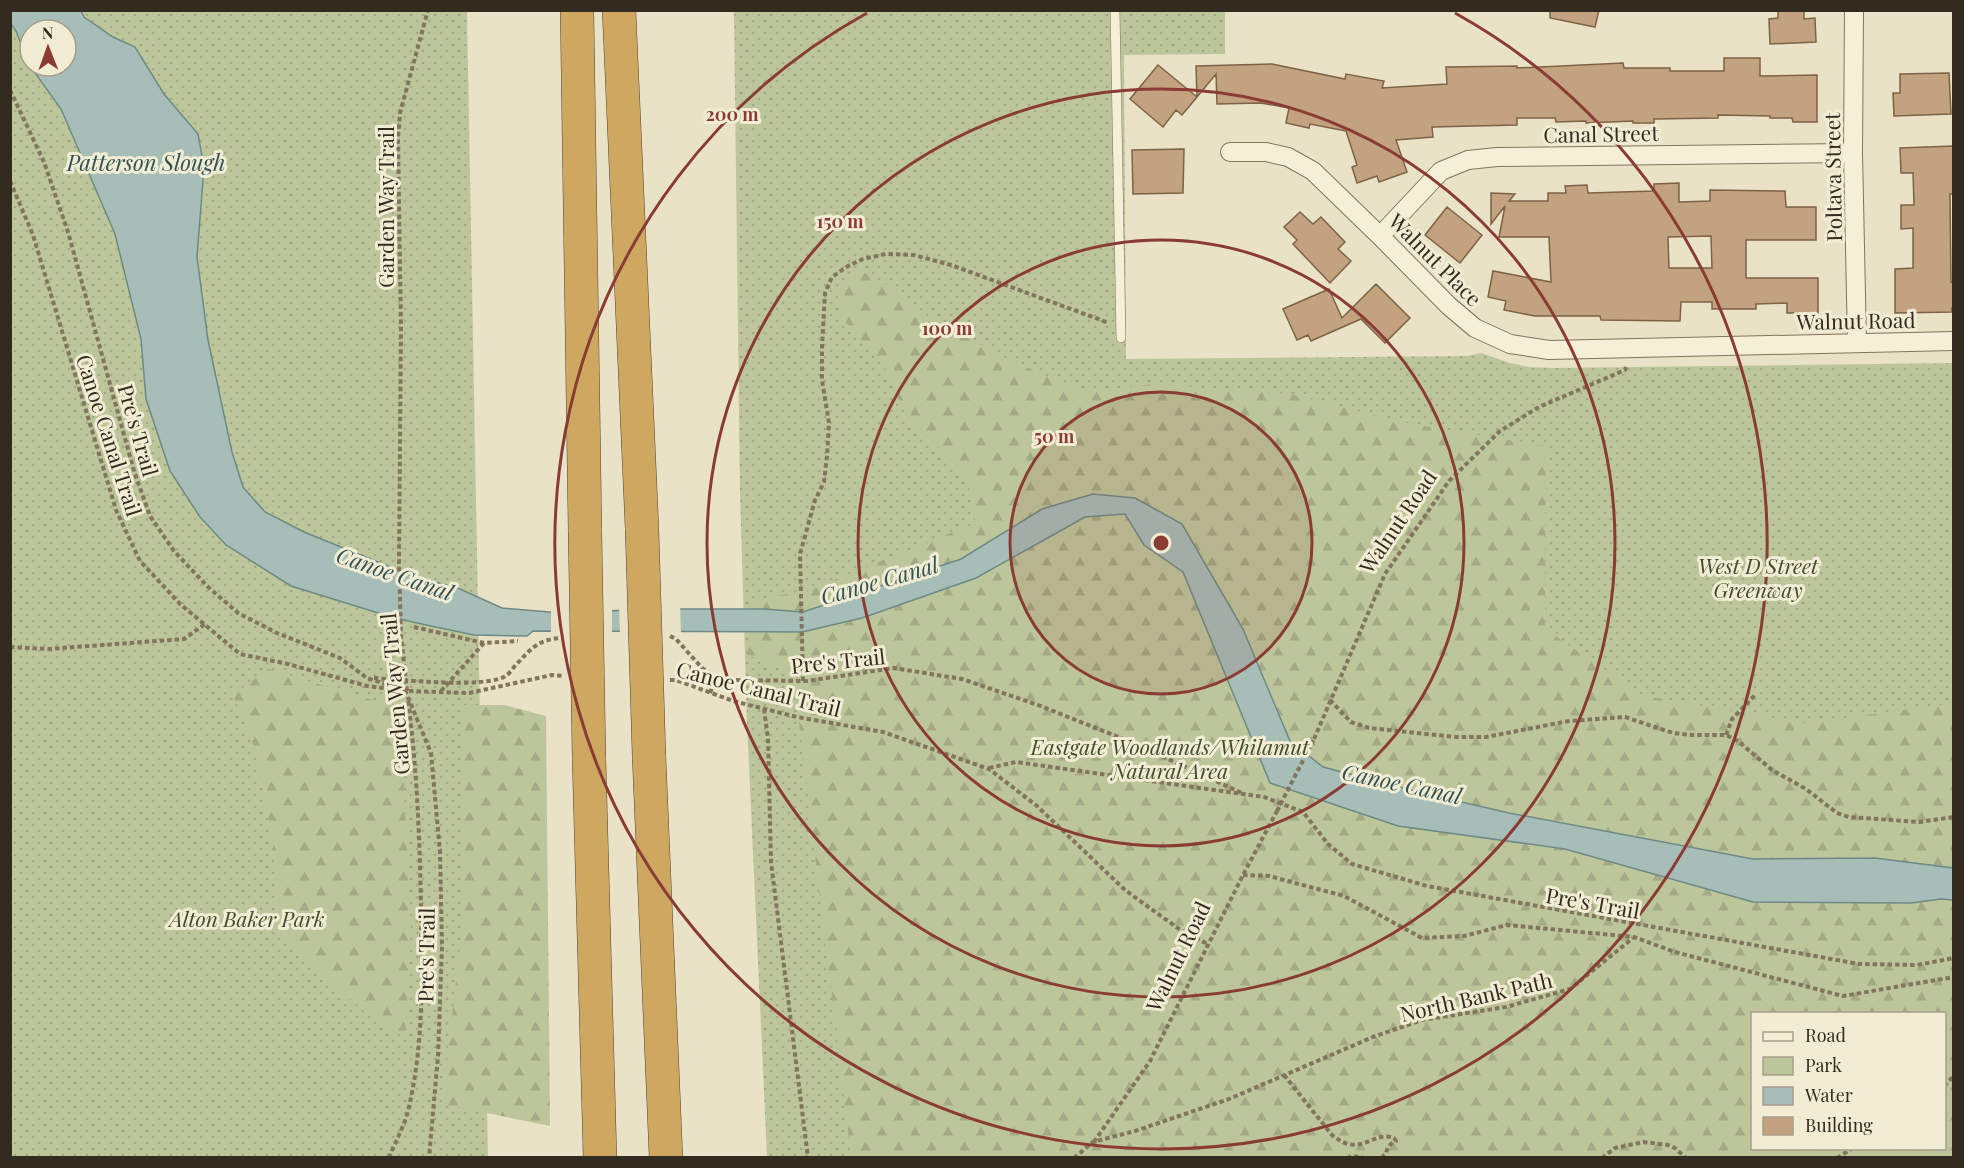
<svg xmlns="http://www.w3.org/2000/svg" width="1964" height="1168" font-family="'Playfair Display',serif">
<defs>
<pattern id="green-dots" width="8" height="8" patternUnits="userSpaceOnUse" patternTransform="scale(1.5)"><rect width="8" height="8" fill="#bdc69b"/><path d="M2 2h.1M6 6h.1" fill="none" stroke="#a3aa85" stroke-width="1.8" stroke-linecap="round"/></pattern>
<pattern id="forest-firs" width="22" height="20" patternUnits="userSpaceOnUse" patternTransform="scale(1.5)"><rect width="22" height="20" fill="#bdc69b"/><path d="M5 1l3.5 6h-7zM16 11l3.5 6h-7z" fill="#a3aa85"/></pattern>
</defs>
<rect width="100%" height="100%" fill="#e9e2c6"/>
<!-- green -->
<path fill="url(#green-dots)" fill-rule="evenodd" d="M10 11H467L488 1157H11ZM30 30H66V66H30Z
M734 11H1225V54L1124 55 1126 359 1467 356 1481 353 1510 363 1529 367 1553 368 1953 363V1157H767L747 722 740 493ZM1752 1014H1944V1148H1752Z"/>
<!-- forest -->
<path fill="url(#forest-firs)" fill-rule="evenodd" d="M859 270 894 289 917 310 1017 364 1088 392 1153 384 1289 394 1411 424 1546 446 1545 629 1644 696 1805 723 1941 705 1953 701V868L1875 858 1753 859 1509 813 1414 791 1323 767 1290 741 1243 629 1135 498 1042 509 961 559 803 612V632L862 618 1047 537 1085 517 1125 514 1144 545 1183 572 1270 784 1398 826 1565 849 1846 902 1911 903 1941 899 1953 900V1157H851L793 672 746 654 757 599 806 591 976 523 966 475 906 415 883 365 842 318 836 288ZM1752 1014H1944V1148H1752Z
M268 669 400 708 411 926 405 1038 368 1015 280 935 272 835 254 747 233 695Z
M463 705H504L546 716 550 1126 442 1104 461 936Z"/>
<!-- water -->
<path fill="#a7bdb8" stroke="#6e8a86" stroke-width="1.5" d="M10 11H81L84 17 113 37 135 47 164 94 198 134 204 167 197 257 208 340 232 452 243 487 265 512 304 532 410 575 460 589 502 608 561 613 649 609H764L803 612 961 559 1042 509 1093 494 1135 498 1182 524 1243 629 1290 741 1323 767 1414 791 1509 813 1753 859 1875 858 1953 868V900L1941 899 1911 903 1753 902 1565 849 1398 826 1270 783 1183 572 1144 545 1125 514 1085 517 976 578 862 618 802 632 533 631 527 636 474 635 417 623 388 616 291 586 226 545 200 517 170 471 146 399 141 339 115 234 61 109 30 66H66V30H30V66L16 31 11 24Z"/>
<!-- pier -->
<path fill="#e9e2c6" d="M680 606 681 634H620L619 607Z
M612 608V634H551V609Z"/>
<!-- building -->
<path fill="#c3a280" stroke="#7e6246" stroke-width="1.5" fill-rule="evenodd" d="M1550 10H1599L1595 27 1550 18Z
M1778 10H1804V19L1815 18 1816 42 1770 44 1769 19 1778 18Z
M1724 58H1760V76L1817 75V122H1793L1792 118H1770V116L1718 115V118L1654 119V123H1633V121L1586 123V121L1556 122 1555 118H1517V125L1432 127 1433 137 1396 140 1407 172 1379 182 1377 176 1357 183 1352 167 1357 165 1346 131 1310 124 1309 128 1286 123 1289 108 1261 103 1217 104 1216 74 1197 97 1196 66 1272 64 1345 79 1346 74 1384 81 1382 88 1447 84 1446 67 1517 66V68L1623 63 1624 68H1670V71H1724Z
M1158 65 1197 97 1182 115 1176 110 1163 127 1130 99Z
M1949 73 1951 114 1894 116 1893 93H1900V74Z
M1953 146V194H1950L1951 282H1953V308H1952V312L1895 313V269L1913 268V228L1901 229V205H1914L1913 173H1901L1900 148Z
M1184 149 1183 193 1133 194 1132 150Z
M1679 183V202L1710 201V190L1785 191 1786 207H1816V240H1746V278H1818V313H1787V303L1756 304V309H1712V302H1681L1680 321 1601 320 1600 316H1535L1504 310 1506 301 1488 297 1493 271 1551 282 1549 237H1499L1505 206 1491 224V193L1515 194 1509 201H1548V193H1566L1565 186 1587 185 1588 193 1654 191V184ZM1711 236 1712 268H1669L1668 237Z
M1447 207 1482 235 1460 263 1425 235Z
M1300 212 1313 224 1321 217 1345 242 1338 249 1351 261 1330 283 1293 244 1297 240 1284 227Z
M1376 284 1410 318 1385 343 1361 319 1311 341 1308 335 1297 340 1283 309 1329 289 1342 318Z"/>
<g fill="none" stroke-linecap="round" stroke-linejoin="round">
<defs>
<path id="lane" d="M1115 10 1121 338"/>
<path id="street" d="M1854 10 1853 153 1857 343
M1230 152H1266L1288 157 1313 171 1380 236 1449 306 1475 328 1510 344 1549 350 1954 341
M1380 236 1441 171 1468 160 1497 157 1853 153"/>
<path id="highway" d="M577 10 585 532
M619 10 642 529
M649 756 666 1158
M589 758 600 1158"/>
</defs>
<!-- lane casing -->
<use href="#lane" stroke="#82745d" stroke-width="10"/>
<!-- street casing -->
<use href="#street" stroke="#82745d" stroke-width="20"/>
<!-- highway casing -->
<use href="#highway" stroke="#504331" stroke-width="34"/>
<!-- path -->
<path stroke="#82745d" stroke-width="4" stroke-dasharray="4.5 3" stroke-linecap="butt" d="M10 90 44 162 68 232 134 471 150 516 174 551 207 586 238 613 277 633 340 658 367 678 398 688
M10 181 33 235 116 510 140 561 180 604 240 654 288 664 367 686 407 691 469 693 552 675 564 676
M414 627 484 643 518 641
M670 636 676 639 702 668 716 677 734 680 807 681 894 668 962 679 1038 705 1131 742 1242 793
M10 647 48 649 184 639 205 624
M374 678C402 680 481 688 504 677 508 675 511 671 514 667 531 649 537 639 563 638
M670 680H676L733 701 797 717 883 732 989 769 1037 806 1125 890 1186 934 1208 944
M803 681 800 554 815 500 824 482 827 456 829 423 822 380V346L825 293 832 277 848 266 863 259 886 254 914 255 951 265 1109 323
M405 690 431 753 440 852 442 946 438 1056 429 1158
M407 691 401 635 399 563 401 327 398 138 400 113 428 10
M441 691 484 643
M710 693 716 677
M1330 700 1351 722 1369 728 1456 737H1486L1569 721 1625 717 1673 733 1692 735H1726L1738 741 1772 770 1806 789 1837 813 1849 817 1919 822 1954 817
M764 709 768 739 771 862 808 1158
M1726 735 1732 719 1755 695
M1314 739 1385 574 1449 481 1500 431 1539 407 1625 370 1626 367
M989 768 1016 762 1264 797 1303 812 1328 844 1352 864 1427 886 1859 964 1917 965 1954 958
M1243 875 1269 876 1344 896 1422 938 1464 936 1507 925 1634 937 1675 952 1843 996 1954 977
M1284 1075 1332 1135C1361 1159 1372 1130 1394 1138L1396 1141C1390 1144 1387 1147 1386 1154L1381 1158
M1944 1086 1954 1076
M1094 1142 1150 1061 1243 875 1277 811
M389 1158C395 1142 404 1127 408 1111 424 1045 422 979 421 912 420 840 417 770 408 699
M1074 1158 1093 1142 1135 1131 1229 1099 1373 1037 1422 1020 1506 1007 1570 989 1633 938
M1347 1158 1352 1156 1364 1158
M1602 1158 1615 1148 1644 1142 1668 1145 1675 1148 1686 1158
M1837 1158 1853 1148"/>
<!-- lane -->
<use href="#lane" stroke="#f5efd8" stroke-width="9"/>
<!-- street -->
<use href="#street" stroke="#f5efd8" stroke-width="18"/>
<!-- highway -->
<use href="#highway" stroke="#cea860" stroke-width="33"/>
<defs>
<path id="highway-bridge" d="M642 529 649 756
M585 532 589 758"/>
</defs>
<!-- highway-bridge casing -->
<use href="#highway-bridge" stroke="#504331" stroke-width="34" stroke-linecap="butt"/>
<!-- path-bridge -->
<path stroke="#82745d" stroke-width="4" stroke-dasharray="4.5 3" stroke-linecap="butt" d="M1277 811 1314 739"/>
<!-- highway-bridge -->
<use href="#highway-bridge" stroke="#cea860" stroke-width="33"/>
</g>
<!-- distance rings -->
<circle cx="1161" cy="543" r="151" fill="#8a3c34" fill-opacity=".12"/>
<g fill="none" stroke="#8a3c34" stroke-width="3">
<circle cx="1161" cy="543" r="151"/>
<circle cx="1161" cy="543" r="303"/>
<circle cx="1161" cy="543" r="454"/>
<path d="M1455 13A606 606 0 1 1 867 13"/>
</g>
<g text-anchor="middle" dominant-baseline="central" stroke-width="6" stroke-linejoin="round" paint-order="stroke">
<!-- street labels -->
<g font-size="21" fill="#342b20" stroke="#f1ecd4">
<text transform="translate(1601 133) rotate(-1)">Canal Street</text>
<text transform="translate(1832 177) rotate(-91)">Poltava Street</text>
<text transform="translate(385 207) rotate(-90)">Garden Way Trail</text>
<text transform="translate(1436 259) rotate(45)">Walnut Place</text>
<text transform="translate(1856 320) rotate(-1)">Walnut Road</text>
<text transform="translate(139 430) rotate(74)">Pre's Trail</text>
<text transform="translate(110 435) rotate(72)">Canoe Canal Trail</text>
<text transform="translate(1397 521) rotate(-56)">Walnut Road</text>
<text transform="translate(838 660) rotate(-6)">Pre's Trail</text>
<text transform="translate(759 688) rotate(14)">Canoe Canal Trail</text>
<text transform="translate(394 694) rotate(-95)">Garden Way Trail</text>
<text transform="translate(1593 902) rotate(10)">Pre's Trail</text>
<text transform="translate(425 955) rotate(-89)">Pre's Trail</text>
<text transform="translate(1177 956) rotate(-64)">Walnut Road</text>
<text transform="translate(1476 996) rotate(-13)">North Bank Path</text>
</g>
<!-- park labels -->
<g font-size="21" font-style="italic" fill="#414e29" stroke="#f1ecd4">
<text x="1758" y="565">West D Street<tspan x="1758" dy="24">Greenway</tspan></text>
<text x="1170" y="746">Eastgate Woodlands/Whilamut<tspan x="1170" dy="24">Natural Area</tspan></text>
<text x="247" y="918">Alton Baker Park</text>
</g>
<!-- water labels -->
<g font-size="22" font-style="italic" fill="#315152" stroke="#f1ecd4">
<text x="146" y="162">Patterson Slough</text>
<text transform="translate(395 573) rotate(19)">Canoe Canal</text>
<text transform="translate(879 580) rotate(-16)">Canoe Canal</text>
<text transform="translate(1402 783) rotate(12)">Canoe Canal</text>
</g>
</g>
<circle cx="1161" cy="543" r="9" fill="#8a3c34" stroke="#f1ecd4" stroke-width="3"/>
<g font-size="18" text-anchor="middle" font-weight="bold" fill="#8a3c34" stroke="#f1ecd4" stroke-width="6" stroke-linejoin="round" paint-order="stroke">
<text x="732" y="121">200 m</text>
<text x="840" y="228">150 m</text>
<text x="947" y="335">100 m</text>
<text x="1054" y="443">50 m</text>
</g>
<!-- border -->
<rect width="1964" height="1168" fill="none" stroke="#342b20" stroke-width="24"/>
<!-- legend -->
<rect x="1751" y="1012" width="195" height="138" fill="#f1ecd4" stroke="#a59f8c" stroke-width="1.5"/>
<rect x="1763" y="1032" width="30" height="9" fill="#f5efd8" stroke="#a59f8c" stroke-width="1.5"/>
<text x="1805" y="1042" font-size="18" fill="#342b20">Road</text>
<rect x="1763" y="1057" width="30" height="18" fill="#bdc69b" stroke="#a59f8c" stroke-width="1.5"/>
<text x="1805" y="1072" font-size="18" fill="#342b20">Park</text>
<rect x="1763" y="1087" width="30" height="18" fill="#a7bdb8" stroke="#a59f8c" stroke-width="1.5"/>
<text x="1805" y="1102" font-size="18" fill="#342b20">Water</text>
<rect x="1763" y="1117" width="30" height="18" fill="#c3a280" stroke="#a59f8c" stroke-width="1.5"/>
<text x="1805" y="1132" font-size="18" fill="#342b20">Building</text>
<!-- north arrow -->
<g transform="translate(48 48) rotate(359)"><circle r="28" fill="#f1ecd4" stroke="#a59f8c" stroke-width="1.5"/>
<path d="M0-4.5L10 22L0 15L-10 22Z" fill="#8a3c34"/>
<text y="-9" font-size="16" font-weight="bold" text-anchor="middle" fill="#342b20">N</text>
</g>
</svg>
